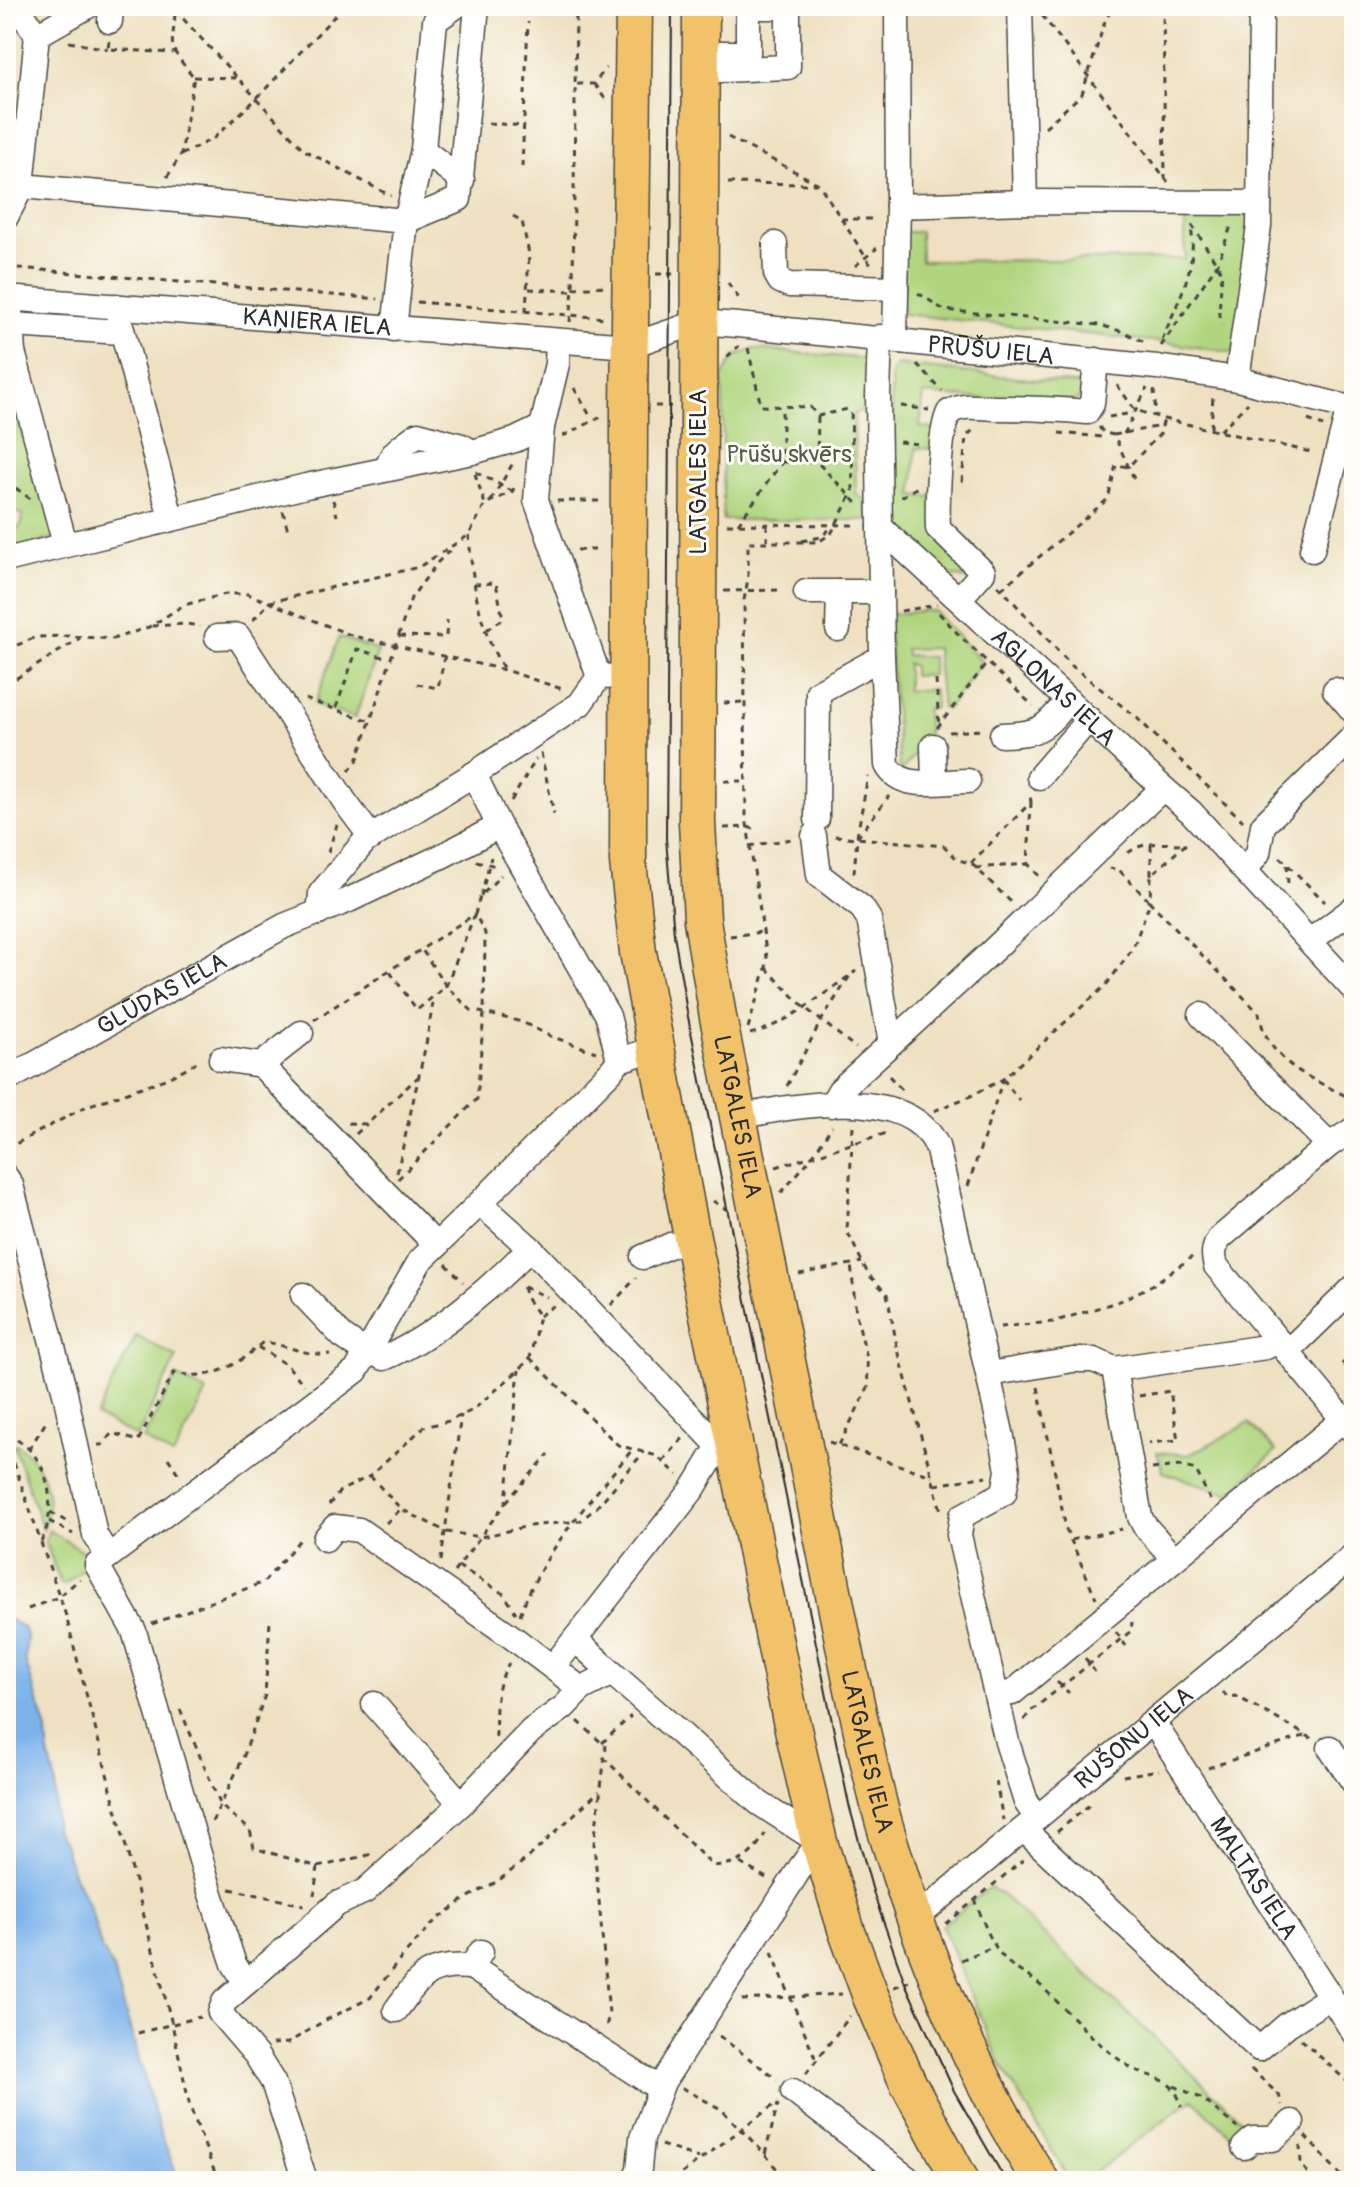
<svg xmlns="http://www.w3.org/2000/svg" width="1360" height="2187" font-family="Pangolin,sans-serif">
<rect width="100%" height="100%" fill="#fdfcf7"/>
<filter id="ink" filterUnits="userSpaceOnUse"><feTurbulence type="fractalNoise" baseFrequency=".0125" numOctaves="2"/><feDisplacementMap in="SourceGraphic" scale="16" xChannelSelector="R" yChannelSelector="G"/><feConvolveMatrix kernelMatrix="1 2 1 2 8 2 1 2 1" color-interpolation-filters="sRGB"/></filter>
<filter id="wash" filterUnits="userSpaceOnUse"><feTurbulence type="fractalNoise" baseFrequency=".006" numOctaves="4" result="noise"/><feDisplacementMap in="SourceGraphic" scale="32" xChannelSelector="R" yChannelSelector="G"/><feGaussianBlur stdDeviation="1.8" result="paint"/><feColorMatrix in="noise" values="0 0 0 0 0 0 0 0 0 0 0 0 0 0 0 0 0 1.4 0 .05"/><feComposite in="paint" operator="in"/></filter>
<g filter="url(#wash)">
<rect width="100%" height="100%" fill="#eee0c0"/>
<!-- green -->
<path fill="#b0d57e" stroke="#6e8054" stroke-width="2" d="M1185 209H1245L1252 219 1236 353 1169 343 903 314 902 232H920L921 261 1185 259Z
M753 349 868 359V408L854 414 856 494 867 501 866 520H723V376L734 357Z
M6 352 30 462 41 469 57 537 23 548 13 544 10 535 22 524V514L8 511 6 507Z
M897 365 1084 385 1082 395 1075 401 1021 396 995 400 924 394 920 427 934 429 933 449 916 448 913 495 933 497 968 564 965 579 942 573 896 531 891 518 888 444H893L891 373Z
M921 611H934L982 662 947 709 942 708 936 648 905 649 906 655 932 657V675L913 676V666L907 663V691L934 689 935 708 926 709 928 737 900 773 887 615Z
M339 637 378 651 355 718 315 704Z
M136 1336 177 1357 137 1437 96 1416Z
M176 1376 207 1392 173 1456 143 1439Z
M1249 1423 1276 1451 1229 1494 1163 1472 1157 1452 1189 1455Z
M16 1444C44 1462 55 1499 43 1530L14 1446Z
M49 1530 92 1557V1562L64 1585 61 1584 45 1541Z
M990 1887 1002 1895 1251 2129 1244 2147 1192 2099 1084 2181H1070L1000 2063 942 1926Z"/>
<!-- water -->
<path fill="#7cb3eb" stroke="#546f8b" stroke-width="2" d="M6 1618 23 1627 27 1636 25 1660 47 1731 48 1749 55 1780V1830L64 1844 74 1876 91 1910 101 1948 113 1969 159 2129 179 2181H6Z"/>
</g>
<g filter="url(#ink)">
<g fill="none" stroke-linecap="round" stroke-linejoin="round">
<defs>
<g id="minor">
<path d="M10 6 25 18 37 35"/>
<path d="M1020 6 1025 202"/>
<path d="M110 21 111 6"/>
<path d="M700 71 788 67V7H748V53H701"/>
<path d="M423 150 462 180"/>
<path d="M22 186 406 221 423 150 435 21 456 6"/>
<path d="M898 206 1025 202 1259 203"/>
<path d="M6 217 22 186 37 35 88 6"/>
<path d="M775 244 776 274 780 281 789 285 896 288"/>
<path id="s1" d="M6 298 629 346 699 322 738 325 1157 367 1237 379 1354 409"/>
<path d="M9 298 13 352 65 544"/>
<path d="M116 306 171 518"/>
<path d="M13 325 121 332"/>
<path d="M394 329 406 221 459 199 477 6"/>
<path d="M880 337 878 396 882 657 887 765C901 792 942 781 968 781"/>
<path d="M895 339 898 206 897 6"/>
<path d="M558 341 557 364 542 427 536 500 599 677"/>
<path d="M1237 379 1259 226 1261 6"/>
<path d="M388 468C389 452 405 444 418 434L462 446 472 452"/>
<path id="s2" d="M880 527 1163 788 1191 812 1354 990"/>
<path d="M1312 550 1349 408"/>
<path d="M6 560 306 486 472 452 515 440 542 427"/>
<path d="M806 592H881"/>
<path d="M959 599 983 572 938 528C937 504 939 432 949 412 966 403 980 408 998 408 1028 408 1057 409 1087 412L1092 404 1096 360"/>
<path d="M838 629 839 592"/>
<path d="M217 637 238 636 345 802 371 837"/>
<path d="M1335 690 1354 712"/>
<path d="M1002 735C1040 734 1045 729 1068 700"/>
<path d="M933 746 934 782"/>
<path d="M1039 777 1089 719"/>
<path d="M817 819 818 692 882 657"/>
<path d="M499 826 608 1016 619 1060"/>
<path d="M814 836 819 875 862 908 869 919 891 1043"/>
<path d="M1245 871 1258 853 1263 825 1354 736"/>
<path d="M319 913 321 893 365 841 474 774"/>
<path d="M1310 941 1354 908"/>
<path d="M1201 1015 1329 1145"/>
<path d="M655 1049 619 1060 611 1071 480 1203 530 1248 719 1446"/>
<path d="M221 1059 261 1065 437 1246"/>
<path d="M261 1065 301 1033"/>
<path id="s3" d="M6 1080 284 926 349 900 444 855 499 826 474 774 580 704 599 677 629 676"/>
<path d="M831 1105 840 1090 989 954 1163 788"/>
<path d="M738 1117C793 1106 907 1083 937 1146L1002 1437 1008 1471 1004 1493 962 1516 959 1535 1007 1742 1026 1802 1037 1818"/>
<path d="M6 1177 11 1185 65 1393 95 1535 108 1556"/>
<path d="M643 1257 671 1245 693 1242"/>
<path d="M303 1295 342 1336 355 1345 384 1358C432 1339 493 1286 530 1248"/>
<path d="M1287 1352 1354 1287"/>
<path d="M1114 1369 1140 1517 1144 1525 1174 1559"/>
<path d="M989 1374 1073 1360H1094L1114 1369 1266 1347 1278 1341"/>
<path d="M1352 1430 1216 1266C1213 1256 1213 1249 1219 1239L1329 1145 1354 1129"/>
<path d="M325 1539 335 1527 359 1530 512 1637 581 1689 612 1673 759 1803 819 1842 801 1867 663 2082 642 2138 639 2169 634 2181"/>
<path d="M576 1640 612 1673"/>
<path d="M553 1667 693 1489 719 1446 733 1443"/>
<path d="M997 1694 1012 1693 1344 1419"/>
<path d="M374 1704 461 1804"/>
<path id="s4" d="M1153 1722 1354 2033"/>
<path d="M1330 1748 1354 1783"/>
<path d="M1024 1830 1259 2049 1287 2025 1330 1997"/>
<path id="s5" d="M915 1919 1354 1555"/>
<path d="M481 1952 471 1967 660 2089"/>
<path d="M246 1983 337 1904 365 1891 461 1804 531 1731 564 1707 581 1689"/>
<path d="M396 2010C420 1978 427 1963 471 1967"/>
<path d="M793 2091 911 2181"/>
<path d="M1244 2147 1253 2139H1273L1292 2122"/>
<path d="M305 2181 273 2082 256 2055 220 2013 224 2002 246 1983 234 1964 210 1891 134 1631 97 1565 356 1371 420 1261 480 1203"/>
</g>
<g id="highway">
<path d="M634 6 629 406 628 862 638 952 693 1242 790 1716 819 1842 847 1932 871 1997 907 2081 961 2181"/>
<path id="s6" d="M701 6 697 822 702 920 718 1017 850 1675C863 1734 874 1795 893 1853 929 1968 976 2080 1041 2181"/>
</g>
</defs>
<!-- minor casing -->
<use href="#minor" stroke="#484641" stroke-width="27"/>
<!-- highway casing -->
<use href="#highway" stroke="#484641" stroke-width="39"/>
<!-- path -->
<path stroke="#484641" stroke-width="3" stroke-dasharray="6 6" stroke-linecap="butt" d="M1163 6 1165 178
M1346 6V15H1354
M1298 8 1346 6
M175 10 304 150 391 196
M1042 15 1168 182
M109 41 108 49 173 53
M69 42 108 49
M194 77 237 78
M577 84H594L606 68
M594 84 606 100
M488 123 524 126
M1045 127 1082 94 1106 18 1115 6
M728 137 819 184 872 267
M181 155 214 138 256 99 344 6
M522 167 528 22
M167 177 181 155 194 77C162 40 175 49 175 6
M728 183 816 184
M513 216 522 221 529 254 526 311
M841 219H877
M1192 225 1222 272 1219 313 1223 324
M855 266 877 248
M6 267 378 299
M656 274H673
M728 283 740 300
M573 288 605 286
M529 289 573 291
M918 293 944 310 1099 325 1124 332 1148 344
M417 302 604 318
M570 322 573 288 576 6
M1162 340C1177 303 1198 268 1191 227
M1161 346 1218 263 1232 223
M748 348 761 406 810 407 818 416 852 408
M727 357 739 346
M917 364 942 391
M1117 385 1135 410 1164 419 1315 453
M574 388 592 419
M1154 390 1156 416
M655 406H671
M901 406 929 410
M818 417 817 462 859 505
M1109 417 1133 413
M1308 420 1323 426
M1099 427 1104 433 1114 435 1135 481
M1211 428 1213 396
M1220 431 1248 403
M1059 433 1102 437 1104 433
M1124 434 1147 388
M1114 435 1161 426
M563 436 603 416
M899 442 919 444
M782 462H817
M476 472 512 491
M475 474 485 504
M6 481 32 500
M962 482 966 437 974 429
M901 497 918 487
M333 500 337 516
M491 501 513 463
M557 501H602
M283 511 288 531
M727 524 859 525
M738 524 782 462V407
M767 524V540
M469 535C472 580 479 631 504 669
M802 541 821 537 832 527
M577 550H601
M474 584 496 583 503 619 486 630
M998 585 1072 666 1137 718 1243 821
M1001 589 1108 499 1116 465 1128 467 1160 434 1164 419
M724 591 784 590
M901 611 937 605
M939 613 960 636 1033 706
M253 620 270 602 419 567 469 535 485 504 512 492 515 486
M152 626 186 624 200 626
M399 636 446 637 447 620
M6 650 36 637 69 636 113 639 149 627 184 605 226 594H248L353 636 505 670 562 689
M936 680 939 726
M417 684 438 688 445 655
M6 685 80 638
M305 699 370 721
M724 703 744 702
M336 708 357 649 389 659
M937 728 987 663
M949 732 982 730
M541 753 554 814
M349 771 357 761 411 598 438 562 451 549
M724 781H744
M511 801 536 759
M1031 802 1028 864 1040 877
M724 828 747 827 755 829
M835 836 944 846 958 860 971 863 1012 903
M857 836 868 776
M1186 844 1151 875 1150 902 1259 1013C1268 1065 1312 1078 1354 1100
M749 846 792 839
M328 852 337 825
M1128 853C1144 840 1166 844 1186 844
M1280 857 1325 902
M476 861 496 866
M971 863 1031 802 1030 795
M1287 865 1288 884
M976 868 1028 864
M854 873 857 838 889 796
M1151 875V844
M481 896 491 857
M475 914 446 986 471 1010 522 1022 550 1036 596 1052
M730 936 762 932
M1348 938 1354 958
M766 968 804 1007 856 1048
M390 972 417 1010 446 986 422 950
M314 1020 475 914 480 897 501 875
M1346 1025 1354 1017
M748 1028 766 968 767 958 746 817 744 600 748 579V542H818L831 534 853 491 851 408
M750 1034C789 1024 824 993 856 971
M889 1076 903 1091
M1003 1079 1019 1100
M787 1086 821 1021 851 974
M934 1111 973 1095 1003 1079 1107 984 1133 948 1150 902 1119 870 1110 868
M348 1123 367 1124 418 1077
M853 1126 847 1231 868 1274 887 1294 897 1346 941 1511
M356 1134 367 1124
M6 1149 87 1106 168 1078 201 1060
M776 1167 887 1133
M397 1173 426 1044 434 997
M398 1179 477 1099 484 1013 485 933 475 914
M968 1186 1003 1079
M781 1193 812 1157 832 1126
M713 1201 729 1211
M446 1264 463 1282
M799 1274 862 1262
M524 1287 547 1297
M611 1305 636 1278
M539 1316 556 1304
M1000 1327 1053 1322 1123 1300 1154 1284 1192 1257
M258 1347 288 1366 304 1385
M530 1358 618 1445 657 1456 678 1475
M1342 1362 1354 1376
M1038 1387 1066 1529 1096 1598
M1139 1396 1170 1391 1178 1440 1149 1443
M6 1435C49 1449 60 1507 40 1544
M6 1440 66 1616 172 2024 190 2107 218 2181
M829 1442 932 1476
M98 1445H102L112 1433 138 1441 174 1373C214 1381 234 1367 263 1342 288 1345 305 1356 330 1354
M839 1445 868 1388 867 1358 856 1314 851 1264
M29 1449 48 1419
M168 1458 181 1478
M663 1461 684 1437
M1152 1469 1179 1466 1196 1470 1211 1502
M370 1476 401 1509 447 1532 481 1537 529 1526 580 1521 596 1508 644 1452
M935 1485 987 1476
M506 1502 549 1454
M329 1505 340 1491 370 1476 424 1427 449 1421 473 1410 520 1369 530 1358 539 1316 525 1296 523 1285
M50 1512 71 1524
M49 1521 73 1534
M386 1523 401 1509
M1071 1540 1122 1529
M441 1561 461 1415
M458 1566 504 1594 516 1613
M454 1572 506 1502 519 1370
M28 1609 58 1597 80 1579
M520 1615C542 1552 590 1501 632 1450
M152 1624 264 1582 303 1536
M1116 1632 1126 1646
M1085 1658 1095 1672
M1057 1682 1069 1693
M1223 1692 1227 1697 1236 1696 1313 1739
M180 1709 221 1806 250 1830 254 1848 318 1867 314 1895
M1024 1720 1031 1711 1131 1631 1132 1622
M578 1721 606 1747 594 1844 609 2014 606 2027
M496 1737C495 1710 495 1687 509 1663
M602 1743 631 1716
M603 1757 713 1866C742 1863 749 1859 765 1834
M1208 1768 1307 1735
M1123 1776 1159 1770
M996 1781 1003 1820
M212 1822 243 1758 265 1695 270 1621
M1057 1832 1094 1801
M740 1863 768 1879
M318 1867 373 1854
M230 1889 304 1905
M975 1899C983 1922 992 1948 1010 1964 1019 1972 1031 1977 1040 1985 1069 2012 1094 2043 1127 2065 1149 2080 1175 2074 1181 2107
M946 1924 1023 1860
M772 1952 816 2060
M961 1960 995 1946
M894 1987 909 1981
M742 2000 842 1994
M138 2033 200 2017
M719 2036 777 2079
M1301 2039 1354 2088
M272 2044 288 2043 324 2021 370 1998 402 1957 434 1922 465 1899 498 1881 529 1857 599 1791
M1251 2069 1279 2095 1282 2105
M806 2074 850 2016
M1174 2086 1203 2099 1237 2128
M682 2088 721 2109 765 2154 783 2177 797 2181
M1305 2136 1346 2181
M661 2145 699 2158
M1300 2145 1301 2164 1314 2181
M765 2154 778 2104
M672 2181 778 2102"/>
<!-- minor -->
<use href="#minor" stroke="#fff" stroke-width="24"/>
<!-- highway -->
<use href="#highway" stroke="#f2c26a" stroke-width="36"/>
<!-- tram -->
<path stroke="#2b2b2b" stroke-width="2" d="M672 6 666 839 674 934 687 1012 849 1805 874 1895 905 1983 954 2091 1006 2181"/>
</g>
</g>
<g text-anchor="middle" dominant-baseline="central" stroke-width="6" stroke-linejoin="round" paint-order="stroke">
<!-- street labels -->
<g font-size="24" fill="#2b2b2b" stroke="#fdfcf7">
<text stroke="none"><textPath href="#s1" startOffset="312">KAŅIERA IELA</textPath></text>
<text stroke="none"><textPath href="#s1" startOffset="992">PRŪŠU IELA</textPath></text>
<text transform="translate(698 472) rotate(-90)">LATGALES IELA</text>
<text stroke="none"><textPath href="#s2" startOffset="236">AGLONAS IELA</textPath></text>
<text stroke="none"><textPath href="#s3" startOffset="178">GLŪDAS IELA</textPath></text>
<text stroke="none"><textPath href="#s6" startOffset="1114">LATGALES IELA</textPath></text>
<text stroke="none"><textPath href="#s5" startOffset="284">RUŠONU IELA</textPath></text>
<text stroke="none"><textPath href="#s6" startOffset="1762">LATGALES IELA</textPath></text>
<text stroke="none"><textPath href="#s4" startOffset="186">MALTAS IELA</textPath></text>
</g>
<!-- park labels -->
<g font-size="24" fill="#535e44" stroke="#fdfcf7">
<text x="789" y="454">Prūšu skvērs</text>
</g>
</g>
<!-- margin -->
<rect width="1360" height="2187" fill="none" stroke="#fdfcf7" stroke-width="32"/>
</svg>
